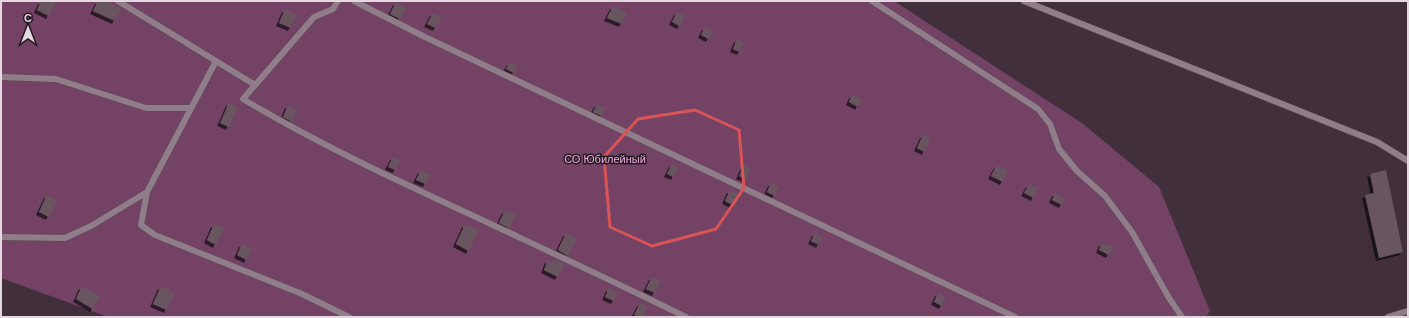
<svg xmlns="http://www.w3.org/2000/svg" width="1409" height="318" font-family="Helvetica,sans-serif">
<defs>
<filter id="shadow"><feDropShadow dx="-3" dy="3" stdDeviation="0" flood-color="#0009"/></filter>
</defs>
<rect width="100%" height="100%" fill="#412f3b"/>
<!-- green -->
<path fill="#734265" d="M1 1H894L1082 123 1159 187 1210 311 1206 317H108L1 278Z"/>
<!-- building -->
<path fill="#675460" filter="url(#shadow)" d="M41 1H57L49 16 37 10Z
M98 1H105L121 9 115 21 93 11Z
M396 2 406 7 400 19 390 14Z
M613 6 627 13 622 24 607 18Z
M285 9 297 15 291 28 279 23Z
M677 12 685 16 680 26 672 22Z
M433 13 442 17 436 28 427 24Z
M705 27 713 31 709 39 701 35Z
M737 39 745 43 740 52 733 49Z
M510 62 518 66 514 73 506 69Z
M852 95 862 99 858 107 849 102Z
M229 103 238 107 229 127 220 123Z
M597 104 606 108 602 116 593 112Z
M288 105 297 110 292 122 283 117Z
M923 135 931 138 925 152 917 148Z
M393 157 400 160 396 170 388 167Z
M672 164 679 167 674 177 667 174Z
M744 165 751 169 746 179 739 176Z
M997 165 1008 171 1003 182 991 176Z
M421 170 430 175 426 184 416 180Z
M1386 170 1403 252 1379 258 1365 195 1374 193 1370 174Z
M771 183 779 187 775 196 767 192Z
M1029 184 1038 188 1034 198 1024 193Z
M730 190 740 195 735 206 725 201Z
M1055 193 1066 198 1062 205 1052 200Z
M47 195 57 201 49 217 39 212Z
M505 210 516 215 509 228 499 223Z
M214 224 224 228 216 245 207 240Z
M465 224 479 230 469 251 456 244Z
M566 233 577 238 568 256 558 250Z
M815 233 823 237 819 245 811 241Z
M1102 243 1113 247 1109 255 1099 250Z
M242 244 252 248 247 260 237 255Z
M554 259 565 264 558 277 544 270 548 260 552 262Z
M652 277 661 281 655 293 646 289Z
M82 286 100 296 93 309 76 299Z
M161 286 175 293 167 310 153 304Z
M609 288 618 293 614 301 605 297Z
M938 293 946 297 942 306 934 302Z
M640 303 648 307 643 317 634 315Z"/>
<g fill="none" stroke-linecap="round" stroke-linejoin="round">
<defs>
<path id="service" d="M118 1 255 85
M338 1 333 9 314 17 243 99C318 144 398 181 478 218 548 251 617 283 686 317
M354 1 425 37 1015 317
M872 1 1038 109 1050 124 1059 149 1077 171 1105 196 1132 232 1169 298 1182 317
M1024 1 1377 142 1408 161
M216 61 147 192 141 225 155 235 302 294 349 317
M1 77 56 79 146 108H191
M1 237 65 238 91 226 147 192
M1388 317 1408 311"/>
</defs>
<!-- service casing -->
<use href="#service" stroke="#5c4d57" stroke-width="7"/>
<!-- service -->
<use href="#service" stroke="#917d8a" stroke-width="6"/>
</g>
<!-- marked area -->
<path fill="none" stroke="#d95456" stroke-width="3" stroke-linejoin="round" d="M695 110 739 130 744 188 716 229 652 246 610 227 604 157 638 119Z"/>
<g text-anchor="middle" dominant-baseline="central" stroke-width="3" stroke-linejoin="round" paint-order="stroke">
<!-- park labels -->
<g font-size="11" fill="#f6aee0" stroke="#221a20">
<text x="605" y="159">СО Юбилейный</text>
</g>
</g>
<!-- border -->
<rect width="1409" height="318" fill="none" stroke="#e3d8df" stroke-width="4"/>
<!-- north arrow -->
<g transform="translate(28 28)" stroke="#221a20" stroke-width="3" paint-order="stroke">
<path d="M0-3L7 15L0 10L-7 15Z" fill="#e3d8df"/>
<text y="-6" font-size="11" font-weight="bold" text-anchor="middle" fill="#e3d8df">С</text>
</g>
</svg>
